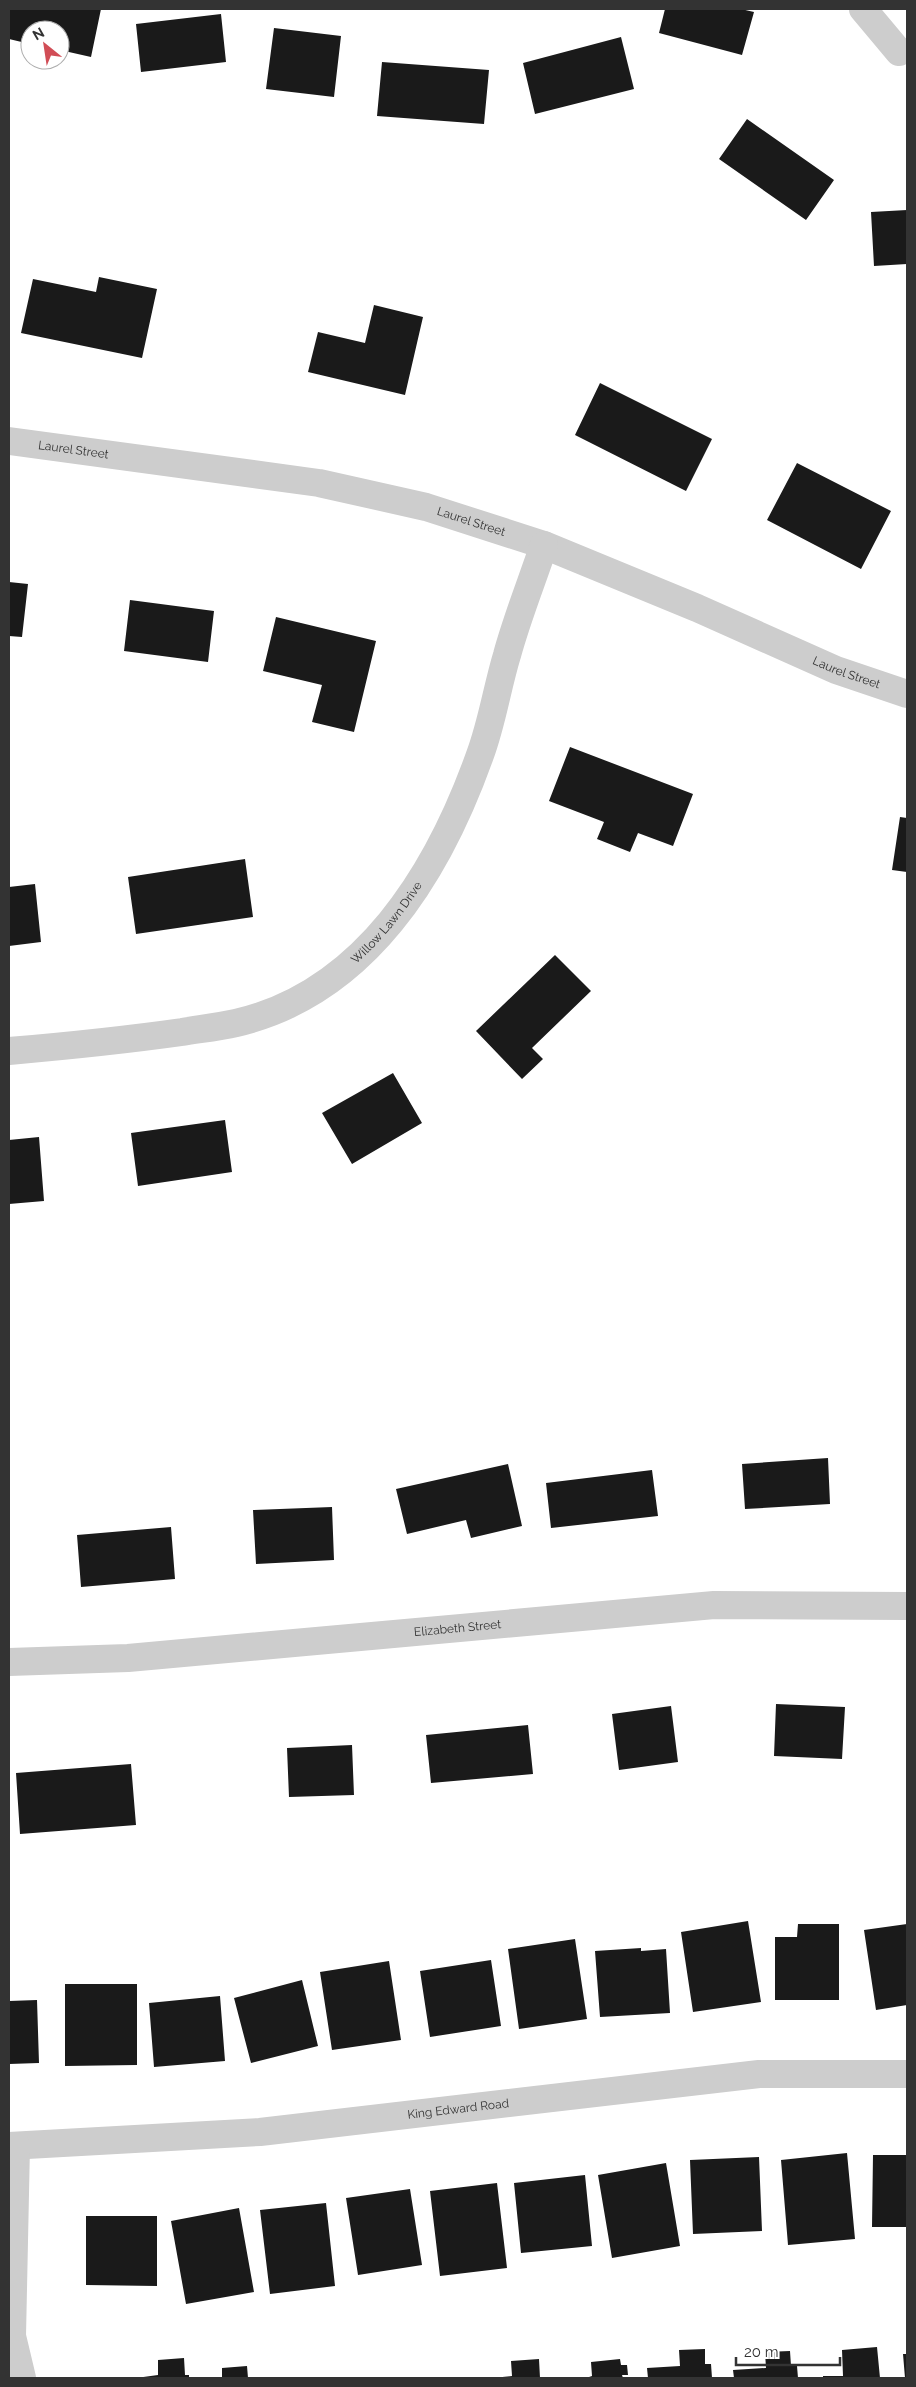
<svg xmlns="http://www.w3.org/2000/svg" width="916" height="2387" font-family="Raleway,sans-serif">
<rect width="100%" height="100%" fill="#fff"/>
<!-- building -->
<path fill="#1a1a1a" d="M9 9H101L91 57 60 50V30H30V44L9 39Z
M665 9H741L754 12 742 55 659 33Z
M221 14 226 62 141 72 136 24Z
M274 28 341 36 334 97 266 89Z
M621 37 634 89 535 114 523 63Z
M382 62 489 70 484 124 377 116Z
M747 119 834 180 806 220 719 159Z
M907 210V264L874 266 871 212Z
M99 277 157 289 142 358 21 333 33 279 96 292Z
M374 305 423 317 405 395 308 372 318 332 365 343Z
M600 383 712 439 686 491 575 435Z
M797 463 891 511 861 569 767 520Z
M9 582 28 584 22 637 9 636Z
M130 600 214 611 208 662 124 651Z
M276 617 376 641 354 732 312 722 322 685 263 671Z
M570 747 693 794 673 846 638 833 630 852 597 839 604 822 549 801Z
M900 817 907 818V872L892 870Z
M245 859 253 917 136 934 128 877Z
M35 884 41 942 9 946V887Z
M555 955 591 991 532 1048 543 1059 522 1079 476 1031Z
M393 1073 422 1123 352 1164 322 1113Z
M225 1120 232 1172 138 1186 131 1133Z
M39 1137 44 1201 9 1204V1140Z
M828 1458 830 1504 745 1509 742 1464Z
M508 1464 522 1526 471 1538 466 1520 407 1534 396 1489Z
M652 1470 658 1516 551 1528 546 1483Z
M332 1507 334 1560 256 1564 253 1510Z
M171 1527 175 1579 81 1587 77 1535Z
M776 1704 845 1707 842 1759 774 1756Z
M671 1706 678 1762 619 1770 612 1714Z
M528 1725 533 1774 431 1783 426 1735Z
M352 1745 354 1795 289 1797 287 1748Z
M131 1764 136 1825 20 1834 16 1773Z
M748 1921 761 2002 693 2012 681 1932Z
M798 1924H839V2000H775V1937H797Z
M907 1924V2005L876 2010 864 1930Z
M575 1939 587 2019 519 2029 508 1949Z
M641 1948V1951L666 1949 670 2013 600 2017 595 1951Z
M491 1960 501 2026 430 2037 420 1971Z
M389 1961 401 2040 332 2050 320 1972Z
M302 1980 318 2046 251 2063 234 1998Z
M65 1984H137V2065L65 2066Z
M220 1996 225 2061 154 2067 149 2003Z
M37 2000 39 2063 9 2064V2001Z
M847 2153 855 2239 788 2245 781 2160Z
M873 2155H907V2227H872Z
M759 2157 762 2231 693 2234 690 2160Z
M666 2163 680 2246 612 2258 598 2175Z
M585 2175 592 2246 521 2253 514 2183Z
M497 2183 507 2268 440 2276 430 2191Z
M410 2189 422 2265 358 2275 346 2198Z
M326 2203 335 2286 270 2294 260 2210Z
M239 2208 254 2292 186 2304 171 2221Z
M86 2216H157V2286L86 2285Z
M877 2347 880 2378H823V2376H843L842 2350Z
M705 2349V2364H711L712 2378H648L647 2368 680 2366 679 2350Z
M790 2351 791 2366H797L798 2378H734L733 2370 766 2368 765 2352Z
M903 2354H907V2378H905Z
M184 2358 185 2375H189V2378H136L158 2375V2360Z
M539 2359 540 2378H492L512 2376 511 2361Z
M620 2359 621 2365H627L628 2375H622L623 2378H586L592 2376 591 2362Z
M247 2366 248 2378H222V2368Z"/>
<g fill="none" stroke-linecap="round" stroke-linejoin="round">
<!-- minor -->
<g stroke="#cdcdcd" stroke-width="28">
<path d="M863 9 899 52"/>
<path id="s1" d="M9 441 319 483 426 507 544 545 697 608 836 670 907 694"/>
<path id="s2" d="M9 1051C67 1046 125 1040 182 1032 200 1029 218 1027 236 1023 365 993 438 873 480 755 492 723 497 688 507 655 517 618 532 581 544 545"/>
<path id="s3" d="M9 1662 128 1658 714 1605 907 1606"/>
<path id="s4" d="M9 2146 260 2132 759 2074H907"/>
<path d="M16 2146 12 2336 22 2378"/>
</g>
</g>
<g text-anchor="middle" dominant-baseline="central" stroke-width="5" stroke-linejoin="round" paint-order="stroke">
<!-- street labels -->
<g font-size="12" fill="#333" stroke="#fff">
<text stroke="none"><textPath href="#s1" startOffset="65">Laurel Street</textPath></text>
<text stroke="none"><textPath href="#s1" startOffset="470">Laurel Street</textPath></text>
<text stroke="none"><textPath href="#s1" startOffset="875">Laurel Street</textPath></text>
<text stroke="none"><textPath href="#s2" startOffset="414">Willow Lawn Drive</textPath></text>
<text stroke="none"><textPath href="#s3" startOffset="450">Elizabeth Street</textPath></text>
<text stroke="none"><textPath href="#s4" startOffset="451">King Edward Road</textPath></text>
</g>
</g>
<!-- border -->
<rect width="916" height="2387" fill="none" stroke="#333333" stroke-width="20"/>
<!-- north arrow -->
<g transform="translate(45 45) rotate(330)"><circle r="24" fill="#ffffff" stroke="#adadad"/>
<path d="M0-4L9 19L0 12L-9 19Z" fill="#d14d56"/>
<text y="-8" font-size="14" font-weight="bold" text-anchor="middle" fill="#333333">N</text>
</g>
<!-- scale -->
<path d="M736 2357v8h104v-8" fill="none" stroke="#333333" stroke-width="2.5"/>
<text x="744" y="2357" font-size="15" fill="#333333" stroke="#ffffff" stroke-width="4" paint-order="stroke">20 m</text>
</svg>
